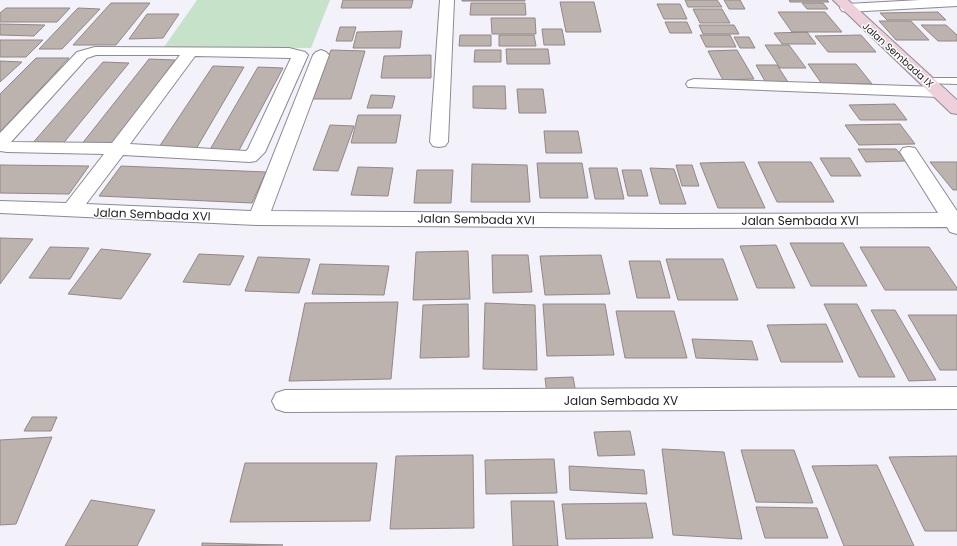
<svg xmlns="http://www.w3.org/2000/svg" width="957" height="546" font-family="Poppins,sans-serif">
<rect width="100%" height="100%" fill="#f3f1fa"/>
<!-- green -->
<path fill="#c6e2c9" d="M197 0H330L311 48 164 47Z"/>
<!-- building -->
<path fill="#bcb2ae" stroke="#928885" d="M343 0H413L411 8H341Z
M525 0V1H462V0Z
M685 0H717L722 7H688Z
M724 0H740L745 9H729Z
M789 0H827L829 2H790Z
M560 2H594L601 32H566Z
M111 3H150L116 45H73Z
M471 3H525L526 15H470Z
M802 3H823L828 9H807Z
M657 4H680L687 19H664Z
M6 8H70L57 22H0V13Z
M78 8 100 9 62 49H39Z
M693 9H722L730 23H700Z
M778 12H825L842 32H792Z
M938 12 946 20H887L880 13Z
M147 14H179L163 38 129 39Z
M491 18H535L536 34H492Z
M879 21H911L929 40H896Z
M665 22H687L692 33H670Z
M0 24 45 25 34 36 0 35Z
M699 25H734L739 34H703Z
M921 25H946L957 35V41H938Z
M340 27H356L352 41H336Z
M542 29H562L565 45H544Z
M402 31 400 48H353L357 32Z
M807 32 816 44H782L774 33Z
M460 35H491V46H459Z
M499 35H534L536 46H499Z
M700 35H730L736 47H706Z
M861 35 876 52H828L815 36Z
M734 37H749L755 48H740Z
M0 40H43L26 57H0Z
M765 45H789L806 68H780Z
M506 49H548L550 64H507Z
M331 50 365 51 351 99H313Z
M475 50H501V62H474Z
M737 50 754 79 723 80 708 51Z
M431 55V78H381L384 56Z
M36 58H69L0 132V94Z
M149 59 175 60 112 146 81 145Z
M0 61 22 62 0 82Z
M103 62 129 63 61 146 31 145Z
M808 64H856L872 84H822Z
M756 65H777L788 82 766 83Z
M213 66 244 67 196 149 159 147Z
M258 67 283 68 237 154 208 153Z
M473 86H505L506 109 473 108Z
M517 89H543L546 113H519Z
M371 95 395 96 392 108H367Z
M895 104 907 120H860L849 105Z
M358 115H401L396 143H351Z
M900 124 915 144 859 145 845 125Z
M330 125 354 126 338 171 313 170Z
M544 131H578L582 153H546Z
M858 149H896L906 161 866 162Z
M820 158H850L861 176H831Z
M744 162 765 208H718L700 163Z
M758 162H811L834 202H777Z
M930 162H957V190H953Z
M537 163H582L588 198H540Z
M472 164 527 165 530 202H471Z
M0 165 89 166 69 194 0 193Z
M676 165H692L699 186H682Z
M121 166 266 172 252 203 99 196Z
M358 167 393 168 388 196 351 195Z
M589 168H617L624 199H595Z
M650 168 674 169 686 204H660Z
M417 170H453L451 203H414Z
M622 170H641L648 196H628Z
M0 238 33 239 0 284Z
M790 243H843L867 286H811Z
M776 245 795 288H757L740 246Z
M50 247 89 248 70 279 29 278Z
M860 247H929L957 288V290H885Z
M101 249 151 254 121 299 68 294Z
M468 251 470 299 413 300 416 252Z
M199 254 244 256 230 285 183 282Z
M492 255H528L532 292 493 293Z
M601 255 610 294 545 295 540 256Z
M258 257 310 259 299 293 245 291Z
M666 259H723L738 300H678Z
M629 261H660L670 298H637Z
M320 264 389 266 384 295 312 294Z
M398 302 391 379 289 381 305 303Z
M485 303 535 305 537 370 483 369Z
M468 304 469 357 420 358 423 305Z
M543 304H605L614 355 547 356Z
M824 304H857L895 377H859Z
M871 310H895L936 380 909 381Z
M616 311H674L687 358H625Z
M908 315H957V370H940Z
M826 324 843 362H781L767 325Z
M692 339 752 341 758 360 696 358Z
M573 377 576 393 547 394 545 378Z
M32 417H57L51 431H24Z
M630 431 635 455 598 456 594 432Z
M52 437 16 524 0 525V440Z
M662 449 724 452 742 539 673 535Z
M741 450H794L813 503 756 502Z
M473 455 474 528 390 529 396 456Z
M957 456V531H925L889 457Z
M554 459 557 493 486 494 485 460Z
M245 463H377L370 521 230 522Z
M877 465 914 546H844L812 466Z
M569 466 644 470 647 494 570 490Z
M91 500 155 510 137 546H65Z
M511 501H554L558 546H513Z
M646 503 653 538 566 539 562 504Z
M756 507 817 508 828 538H765Z
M202 543 283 545 202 546Z"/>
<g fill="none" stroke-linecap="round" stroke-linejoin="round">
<defs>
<path id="lane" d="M928 78H957V84L925 83 924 81Z"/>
<path id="street" d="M440 0H454L448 142 445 146 439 147 433 146 430 142Z
M920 0H957V6L847 12 842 11 840 8 842 5 847 4Z
M95 47 289 48 305 52 308 55 265 152 256 161 250 162 123 155 86 204 251 211 313 55 316 52 321 50 326 52 329 55 271 211 669 214 938 213 900 152 903 148 909 147 915 148 957 211V234L950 232 947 227 669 228 258 225 0 213V201L66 203 104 154 7 152 0 151V133L77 52ZM96 55H180L112 143 11 142 87 58ZM195 56 291 58 248 149 246 151 130 144Z
M694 79 939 87 945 89 947 92 945 95 939 97 688 87 686 84 688 81Z
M957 387V409L285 412 276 409 272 401 276 393 285 390Z"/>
<path id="secondary" d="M833 0H848L957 100V114L951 113Z"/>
</defs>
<!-- lane casing -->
<use href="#lane" stroke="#8c8a92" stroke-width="2"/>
<!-- street casing -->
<use href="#street" stroke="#8c8a92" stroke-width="2"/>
<!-- secondary casing -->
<use href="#secondary" stroke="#8c8a92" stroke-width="2"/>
<!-- lane -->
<use href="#lane" fill="#fff" fill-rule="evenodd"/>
<!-- street -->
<use href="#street" fill="#fff" fill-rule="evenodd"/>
<!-- secondary -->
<use href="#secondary" fill="#eed0da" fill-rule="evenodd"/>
</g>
<g text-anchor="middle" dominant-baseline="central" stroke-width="3" stroke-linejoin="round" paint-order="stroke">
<!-- far-street labels -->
<g font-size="10" fill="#1f1f22" stroke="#fff">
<text transform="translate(898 55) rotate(42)">Jalan Sembada IX</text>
</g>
<!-- street labels -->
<g font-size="12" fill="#1f1f22" stroke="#fff">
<text transform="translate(152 214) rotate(2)">Jalan Sembada XVI</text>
<text transform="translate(476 219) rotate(1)">Jalan Sembada XVI</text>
<text x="800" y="220">Jalan Sembada XVI</text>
<text x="621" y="400">Jalan Sembada XV</text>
</g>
</g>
</svg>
